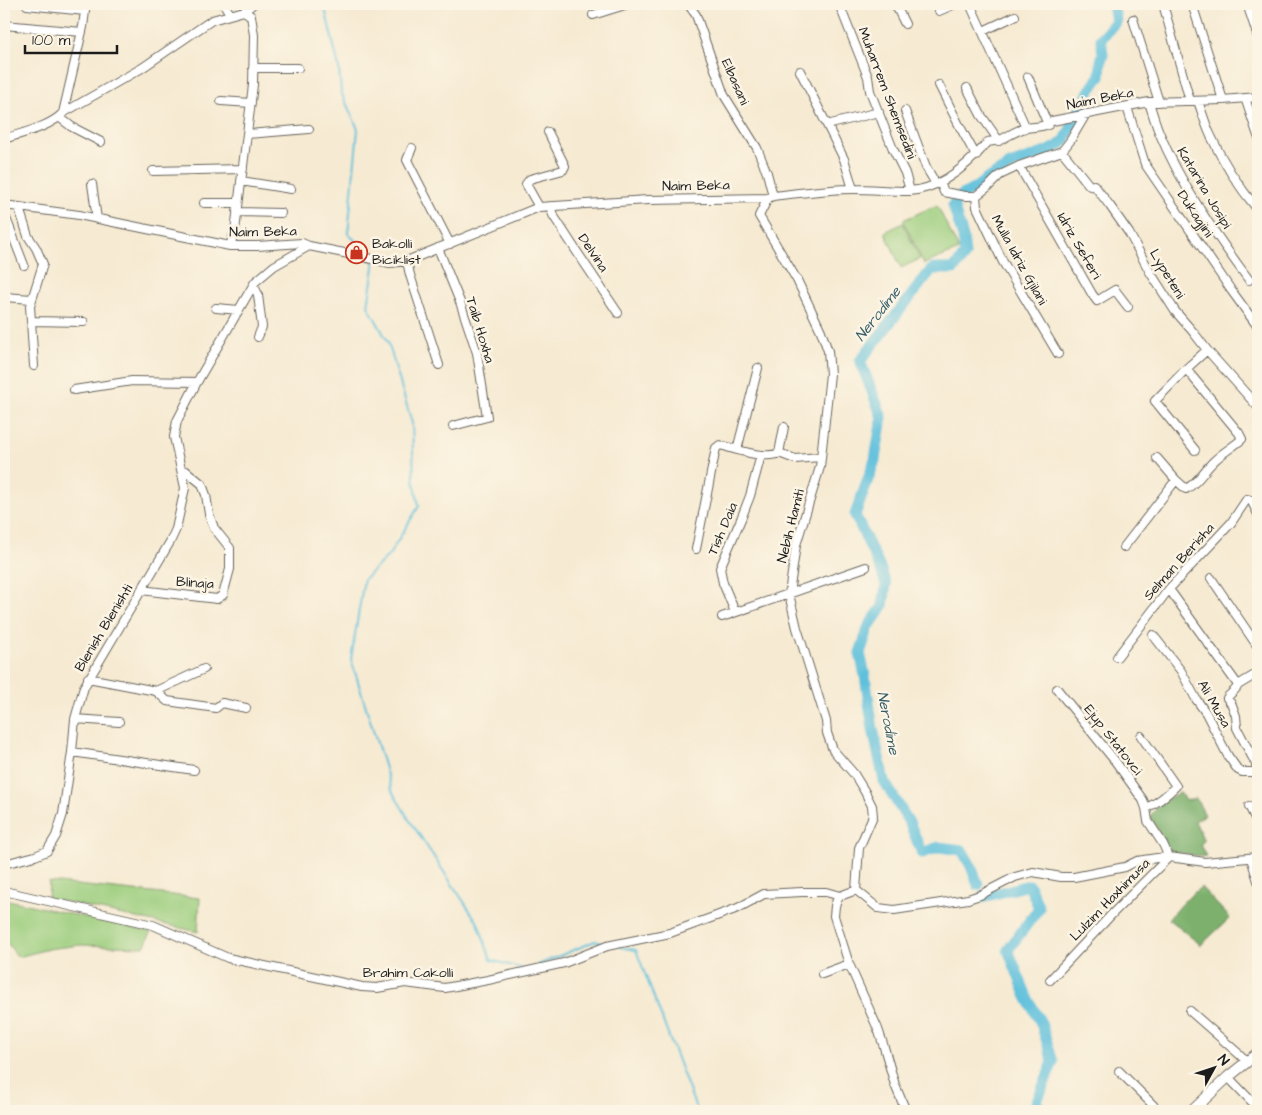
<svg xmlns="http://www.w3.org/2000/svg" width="1262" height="1115" font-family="'Architects Daughter',sans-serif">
<rect width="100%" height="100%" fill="#fcf5e5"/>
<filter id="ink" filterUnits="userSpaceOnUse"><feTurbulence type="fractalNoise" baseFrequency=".02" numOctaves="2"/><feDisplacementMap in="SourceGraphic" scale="10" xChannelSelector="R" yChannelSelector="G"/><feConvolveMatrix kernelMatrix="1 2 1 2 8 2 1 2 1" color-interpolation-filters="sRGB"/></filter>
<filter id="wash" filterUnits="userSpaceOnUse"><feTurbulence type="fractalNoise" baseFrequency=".0096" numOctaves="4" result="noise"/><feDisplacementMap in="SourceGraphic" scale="20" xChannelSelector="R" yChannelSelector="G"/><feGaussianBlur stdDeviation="1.12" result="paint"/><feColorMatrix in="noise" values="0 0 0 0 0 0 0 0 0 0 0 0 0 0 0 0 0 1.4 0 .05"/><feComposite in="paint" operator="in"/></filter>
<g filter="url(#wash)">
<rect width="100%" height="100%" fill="#f6ead2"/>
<!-- green -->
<path fill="#9bcd7d" stroke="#5c744c" d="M937 205 959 250 924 264 903 220Z
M903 223 920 259 901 268 885 232Z
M49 882 200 898 198 932 48 898Z
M4 899 151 932 144 947 80 945 48 949 18 957 4 939Z"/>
<!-- forest -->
<path fill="#7cb06c" stroke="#4c6644" d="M1180 792 1185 801 1196 798 1205 815 1195 821 1204 841 1201 844 1206 857 1169 851 1150 816 1161 803Z
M1201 887 1230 918 1201 945 1168 919 1183 902Z"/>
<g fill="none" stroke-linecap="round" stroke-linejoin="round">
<!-- stream -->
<path stroke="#5ec0dc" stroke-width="2" d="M324 4 339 68 341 92 358 129 348 234 373 256
M374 261V267L368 306 388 342 412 423 414 481 419 506 389 555 364 579 351 659 392 791 410 821 478 923 491 960 524 969
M620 947 636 950 697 1111
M538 965 595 941 606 944"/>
<!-- river -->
<path stroke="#5ec0dc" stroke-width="11" d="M978 885 971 866 962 850 939 847 922 853 910 824 884 781 873 729 865 676 860 653 869 626 883 606 886 585 881 570 855 515 875 460 882 417 860 361 932 269H954L965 255 963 237 953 205 962 195 975 188 990 177 1010 165 1049 151 1058 146 1065 140 1090 90 1100 76 1101 61 1103 54 1101 39 1116 21 1113 4
M983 897 1029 885 1039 908 1008 950 1027 997 1041 1023 1053 1062 1033 1111"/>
</g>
</g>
<g filter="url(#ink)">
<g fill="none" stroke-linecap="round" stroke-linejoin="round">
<defs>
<path id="minor" d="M224 4 230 14
M688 4 696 15 724 95 757 148 767 173 773 196
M839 4 868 77 870 91 893 149 905 173 910 191
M895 4 905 24
M970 4 1026 128
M1163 4 1190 101
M1192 4 1223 100
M1247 4 1258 37
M27 5 85 11 83 27 63 113
M244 11 253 4
M939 11 955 4
M593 15 628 4
M1133 19 1159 102
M4 25 82 32
M983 31 1015 16
M253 68H298
M800 71 827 125
M1028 77 1048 125
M939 85 959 125 976 156
M967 88 981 115 999 141
M1245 98 1258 136
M221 101 251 103
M1198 101C1202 112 1205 123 1210 134 1222 161 1239 187 1258 210
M1149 102C1152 112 1155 122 1159 132 1181 185 1215 234 1249 280
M1127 107 1145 164 1231 290 1258 327
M905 111 926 167 936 184H941L944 192 965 196H976
M59 117 72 127 101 142
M247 134 309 129
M4 139C22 133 50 127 63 113L142 68 212 20 244 11 251 16 254 35 253 85 235 231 230 246
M412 148 407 160 450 244
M1062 151 1089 185 1090 186 1094 185 1110 206 1129 233 1150 272 1175 311 1194 333 1207 350 1258 407
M1019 166 1092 294 1097 301 1115 290 1128 307
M153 171 243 169
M241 181 291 189
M92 184 97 219
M853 189 844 159 827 125 879 112
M768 198 759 216 797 280 821 331 828 351 830 374 820 467 796 545 789 594 797 628 826 721 827 733 833 750 854 774 865 792 872 806 873 816 859 848 856 890
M204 203H238
M4 205 79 215 230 246H257L302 243 309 246 354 255 390 263 407 261 539 207 648 200 768 198 773 196C799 193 828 189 854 189 872 189 890 191 908 191 940 190 968 165 988 142 992 141 996 141 1000 140 1009 136 1016 130 1026 128 1036 126 1044 128 1052 121L1149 102 1223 100 1258 97
M550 206 553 215 577 252 618 313
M539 207 526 184 530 179 563 170 565 166 548 132
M19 208 28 236 36 248 43 264 30 306 34 366
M237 212 281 213
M4 213 24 265
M438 248 460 302 477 353 487 417 453 426
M407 261 410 275 439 365
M252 288 256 290 258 295 262 327 258 337
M4 297 32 299
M216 308 239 310
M31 321 84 322
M1058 354 1003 262 977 207 976 196 989 186 1000 175 1019 166 1062 151 1070 141 1086 114
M74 390 132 381 197 382
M737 450 758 368
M1195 450 1155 401 1186 369 1207 350
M779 453 784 427
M1157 458 1176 480
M1124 547 1176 480 1186 489C1198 483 1204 470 1214 461 1222 453 1233 447 1242 439L1239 433 1186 369
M696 549 716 448 720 445C735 449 765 460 779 453L795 459 820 457
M1211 578 1258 647
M1169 589 1238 685 1258 673
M141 590 217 599 223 595 230 569V548L214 528 209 514 206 495 202 484 186 471 182 470
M735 612 723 583 720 568 741 519 750 496 761 455
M722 617 866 567
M1153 635 1181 671 1196 699 1206 713 1228 756 1238 770 1242 772H1258
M1117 657 1169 589 1231 523 1247 499 1251 500 1258 514
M88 678 156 691 167 701 216 708 222 703 246 708
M1238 685C1236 691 1230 693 1227 698L1232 705 1236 716 1237 728 1258 768
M1057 689 1115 761 1143 800 1146 808 1148 821 1163 844 1169 857
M156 691 204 669
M75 719 119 722
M1141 736 1176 786C1167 795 1158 803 1146 808
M72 752 194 770
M1249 806 1258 824
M1251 858 1258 881
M4 864 35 856 47 851 56 836 63 814 72 752 75 719 84 687 170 542 176 529 185 488 174 437 177 421 197 382 255 282 274 266 309 246
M4 891 153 925 228 958 362 987 377 988 405 983 445 988 488 980 564 963 607 946 670 933 738 908 764 894 802 892H826L840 896
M822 974 849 964
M1050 980 1114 912 1169 857
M1190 1011 1247 1061
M1119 1071 1159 1111
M1228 1077 1258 1108
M906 1111 895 1085 884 1047 878 1029 849 964 834 916 835 906 837 900 840 896 856 890 878 908 894 910 968 899 980 895 1015 877 1033 872 1061 877H1074L1125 867 1137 861 1157 858 1169 857 1205 862 1258 857"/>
<path id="major" d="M1192 1111 1228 1077 1258 1053"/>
</defs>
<!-- minor casing -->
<use href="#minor" stroke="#68645c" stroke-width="10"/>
<!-- major casing -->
<use href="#major" stroke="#68645c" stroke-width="12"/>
<!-- minor -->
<use href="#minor" stroke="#fff" stroke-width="8"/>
<!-- major -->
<use href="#major" stroke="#fff" stroke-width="10"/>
</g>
</g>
<!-- icons -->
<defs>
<symbol id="shop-ring" viewBox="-11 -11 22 22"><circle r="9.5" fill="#fcf5e5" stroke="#c8321e" stroke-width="1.5"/><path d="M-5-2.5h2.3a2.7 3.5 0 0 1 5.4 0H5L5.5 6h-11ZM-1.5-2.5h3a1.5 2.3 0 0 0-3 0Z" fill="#c8321e"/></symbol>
</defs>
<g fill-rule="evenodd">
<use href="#shop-ring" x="344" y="240" width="25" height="25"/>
</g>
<g text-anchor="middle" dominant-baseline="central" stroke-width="5" stroke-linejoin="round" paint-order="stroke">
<!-- street labels -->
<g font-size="14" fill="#1c1c1c" stroke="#fcf5e5">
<text transform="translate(735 82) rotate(66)">Elbasani</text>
<text transform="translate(887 93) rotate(69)">Muharrem Shemsedini</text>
<text transform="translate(1100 99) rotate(-11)">Naim Beka</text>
<text transform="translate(696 186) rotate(-1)">Naim Beka</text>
<text transform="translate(1204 188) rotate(59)">Katarina Josipi</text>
<text transform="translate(1195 214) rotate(56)">Dukagjini</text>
<text transform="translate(263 232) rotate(-1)">Naim Beka</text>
<text transform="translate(1079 246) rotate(60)">Idriz Seferi</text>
<text transform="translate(593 253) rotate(56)">Delvina</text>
<text transform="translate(1019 260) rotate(61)">Mulla Idriz Gjilani</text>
<text transform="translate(1167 274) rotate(59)">Lypeteni</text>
<text transform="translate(480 330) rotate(73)">Taib Hoxha</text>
<text transform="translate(791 526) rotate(-76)">Nebih Hamiti</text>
<text transform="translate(723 529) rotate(-67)">Tish Daia</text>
<text transform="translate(1179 562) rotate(-48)">Selman Berisha</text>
<text transform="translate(195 583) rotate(4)">Blinaja</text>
<text transform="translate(104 628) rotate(-59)">Blenish Blenishti</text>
<text transform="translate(1214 704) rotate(60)">Ali Musa</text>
<text transform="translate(1113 740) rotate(52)">Ejup Statovci</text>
<text transform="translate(1110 900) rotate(-46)">Lulzim Haxhimusa</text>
<text x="408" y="973">Brahim Cakolli</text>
</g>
<!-- poi labels -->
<g font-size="14" fill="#1c1c1c" stroke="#fcf5e5" text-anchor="start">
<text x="372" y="244">Bakolli<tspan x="372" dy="16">Biciklist</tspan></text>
</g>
<!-- water labels -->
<g font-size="15" font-style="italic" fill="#365e69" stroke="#fcf5e5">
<text transform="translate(878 314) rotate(-52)">Nerodime</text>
<text transform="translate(888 723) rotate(79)">Nerodime</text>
</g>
</g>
<!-- margin -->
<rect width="1262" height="1115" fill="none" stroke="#fcf5e5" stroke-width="20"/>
<!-- north arrow -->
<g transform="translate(1214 1068) rotate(50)" stroke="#fcf5e5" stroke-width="4" paint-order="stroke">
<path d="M0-4L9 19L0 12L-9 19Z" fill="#1c1c1c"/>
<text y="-8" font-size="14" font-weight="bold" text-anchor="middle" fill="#1c1c1c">N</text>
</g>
<!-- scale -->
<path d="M25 45v8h92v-8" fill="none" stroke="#1c1c1c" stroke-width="2.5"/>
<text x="32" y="45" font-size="15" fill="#1c1c1c" stroke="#fcf5e5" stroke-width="4" paint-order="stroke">100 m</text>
</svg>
